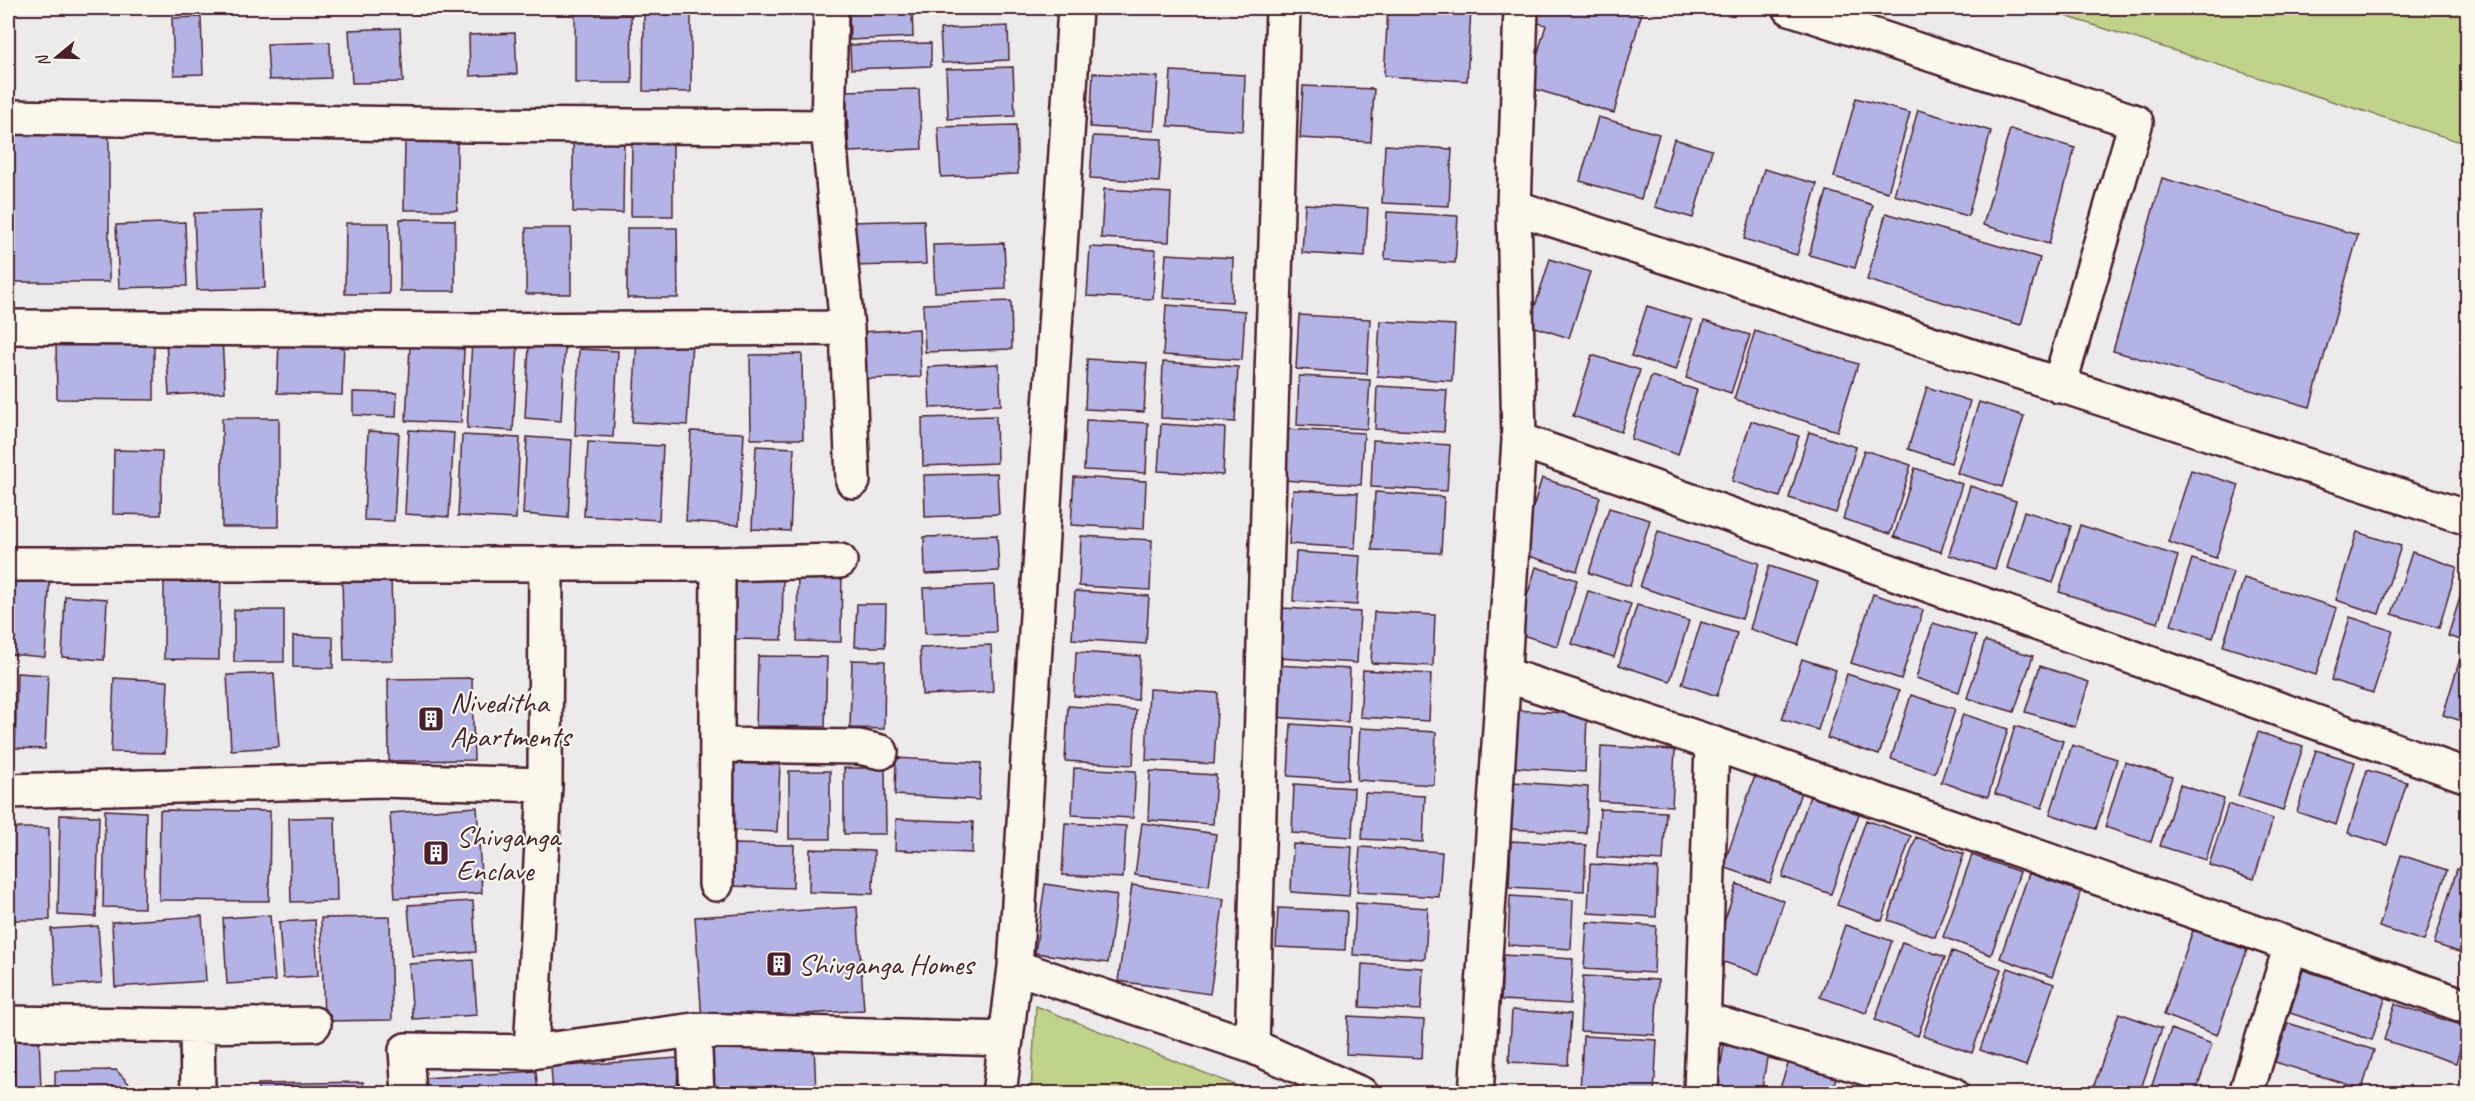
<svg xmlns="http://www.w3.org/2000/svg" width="2475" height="1101" font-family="Caveat,sans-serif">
<rect width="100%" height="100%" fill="#edeaeb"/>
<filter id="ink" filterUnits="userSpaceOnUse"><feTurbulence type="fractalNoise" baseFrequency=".0167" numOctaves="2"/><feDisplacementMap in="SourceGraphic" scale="12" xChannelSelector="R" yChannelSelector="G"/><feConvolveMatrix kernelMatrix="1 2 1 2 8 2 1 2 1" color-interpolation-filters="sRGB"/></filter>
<g filter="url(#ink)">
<!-- green -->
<path fill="#bfd48a" stroke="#847a5a" stroke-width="1.5" d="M2040 8H2467V144Z
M1036 1006 1255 1093H1031Z"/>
<!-- building -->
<path fill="#b3b4e5" stroke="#4a1f2b" stroke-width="1.5" d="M849 8H912L913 37 850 40Z
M1388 8H1471L1467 81 1384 76Z
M1538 8H1626L1642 12 1614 113 1528 87 1546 25 1534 22Z
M575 13 631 14 632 83H575Z
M644 14 691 15V92L643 91Z
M201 17 203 74 174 75 172 18Z
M1008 26 1009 60 942 63 940 29Z
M400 28 403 82 352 83 349 30Z
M515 33 517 74 470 76 469 35Z
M330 42 331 78 269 80 267 44Z
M931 43V66L851 69 850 45Z
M1013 67 1015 116 948 119 946 69Z
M1171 71 1245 75 1243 131 1168 126Z
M1093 73 1158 77 1154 131 1090 127Z
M1303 86 1374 89 1371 142 1300 138Z
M919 89 922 149 849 152 846 91Z
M1856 98 1910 113 1888 192 1834 177Z
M1918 110 1991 131 1968 216 1894 195Z
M1598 117 1659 134 1641 199 1580 181Z
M1016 125 1018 174 941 177 938 127Z
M2010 129 2075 148 2049 244 1983 225Z
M8 132H109V282H8Z
M573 136H624L623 213 573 212Z
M1093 136 1162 139 1159 182 1090 178Z
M405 137H457V210H404Z
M1674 139 1712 150 1693 218 1655 207Z
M632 142H673V216H631Z
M1385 145 1452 149 1449 206 1382 203Z
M1764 169 1817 184 1797 255 1744 239Z
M2162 178 2358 235 2310 407 2113 351Z
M1104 189 1171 193 1169 242 1101 238Z
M1827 191 1873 205 1855 268 1809 255Z
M1305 204 1368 208 1365 257 1302 253Z
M262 211 265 288 197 290 194 213Z
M1387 212 1458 216 1455 263 1385 259Z
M1886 213 2040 258 2021 325 1867 280Z
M400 219 455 220V291H400Z
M924 220 926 264 852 266 851 222Z
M185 222 187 286 119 288 116 225Z
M346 223H389V294H345Z
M526 228H571V294H526Z
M627 228H677L678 298H627Z
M1004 243 1006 289 935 292 933 245Z
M1090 247 1156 250 1153 299 1087 296Z
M1166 254 1233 258 1232 302 1163 298Z
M1550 259 1590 272 1569 338 1529 325Z
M1011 301 1012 349 925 352 923 304Z
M1166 305 1245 311 1242 360 1163 355Z
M1647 306 1692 320 1676 370 1631 356Z
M1299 315 1370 319 1367 374 1296 369Z
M1380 321 1455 325 1452 381 1377 376Z
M1704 321 1750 335 1731 393 1686 378Z
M919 329 921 377 862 379 859 332Z
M1755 331 1858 364 1837 431 1734 399Z
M222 338 225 392 169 395 166 341Z
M637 338 692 341 687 425 632 422Z
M279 341 344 343 342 395 277 393Z
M472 341 518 344 513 431 467 428Z
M56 343 154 344V400L57 399Z
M410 346 464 349 461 423 406 421Z
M529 346 565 348 561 421 525 418Z
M579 349 618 351 613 437 575 435Z
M802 354 803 439H751L750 355Z
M1592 355 1640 370 1621 432 1573 416Z
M1087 359 1147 363 1144 412 1085 409Z
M1163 362 1238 367 1235 422 1161 418Z
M999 364 1001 405 930 408 928 367Z
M1299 376 1370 380 1367 429 1297 425Z
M1651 376 1697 390 1678 455 1631 439Z
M1377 386 1447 390 1444 432 1375 429Z
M1927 387 1970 401 1951 463 1908 449Z
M353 392 397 393 396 417 353 415Z
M1979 402 2024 416 2002 487 1957 473Z
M996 416 997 463 923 466 922 418Z
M222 418H279V527H222Z
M1086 420 1148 423 1146 473 1084 470Z
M1751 421 1799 436 1780 497 1732 481Z
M1161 424 1225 428 1223 475 1158 471Z
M1284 429 1364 433 1361 485 1282 480Z
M409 430 454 433 449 517 405 514Z
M368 431 399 433 394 521 364 520Z
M691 431 744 433 739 525 686 521Z
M1809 432 1856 447 1836 513 1789 498Z
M462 435 520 438 516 519 458 516Z
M527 437 572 440 568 518 523 514Z
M1373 440 1450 445 1447 491 1371 487Z
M588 442 663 446 659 520 584 516Z
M756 446 794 448 790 531 752 529Z
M114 450 162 451 161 515 113 514Z
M1864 450 1911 465 1890 534 1843 519Z
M1915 468 1962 484 1941 552 1894 537Z
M2191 470 2239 485 2216 558 2168 542Z
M997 473 999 514 925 517 924 475Z
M1074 477 1146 481 1144 529 1071 525Z
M1542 478 1600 497 1577 571 1519 553Z
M1970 486 2016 501 1995 569 1949 555Z
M1293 490 1358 493 1355 548 1289 544Z
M1375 492 1444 497 1441 553 1372 550Z
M1609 508 1650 520 1630 586 1589 573Z
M2024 511 2071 526 2053 583 2007 568Z
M2080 525 2178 556 2158 623 2059 592Z
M1658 531 1759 563 1742 619 1640 587Z
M2357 532 2401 546 2379 614 2336 600Z
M997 535 999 571 925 574 924 537Z
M1081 536 1152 540 1150 590 1079 586Z
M1296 552 1360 556 1357 605 1293 601Z
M2412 552 2457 567 2439 628 2392 614Z
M2192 559 2233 572 2213 638 2171 625Z
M164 565 221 566 219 660 164 659Z
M798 565 842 566 841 642 797 641Z
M1769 566 1818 582 1798 645 1750 629Z
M1536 567 1577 580 1557 646 1516 633Z
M8 572 50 574 45 657 8 654Z
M736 574 783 575 782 640 735 639Z
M2467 575H2468V642L2448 636Z
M342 577H391L393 660 344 661Z
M2244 578 2337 608 2316 675 2223 646Z
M994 585 996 632 925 634 923 588Z
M1075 591 1149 596 1146 644 1072 639Z
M1588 591 1631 604 1614 657 1572 644Z
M1873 594 1923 610 1901 679 1851 663Z
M65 596 107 599 104 660 62 657Z
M857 604H886L885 647H855Z
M1637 605 1689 621 1670 681 1619 665Z
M1282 608 1360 612 1357 663 1279 658Z
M234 610H284V662H234Z
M1374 612 1435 615 1433 666 1371 663Z
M2350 617 2393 631 2373 693 2331 680Z
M1701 622 1737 633 1717 696 1682 684Z
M1933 623 1976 636 1959 692 1916 678Z
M293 636 333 637V668L293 667Z
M1985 641 2033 656 2014 712 1967 698Z
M991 645 993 692 922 695 920 648Z
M1076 652 1140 656 1138 700 1074 696Z
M758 656 827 657 825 727 756 726Z
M1802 659 1836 670 1818 730 1782 719Z
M2460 659 2468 662V723L2443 715Z
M852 660 885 661 884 729 850 728Z
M1275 665 1350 669 1348 722 1272 717Z
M2040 666 2089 682 2075 727 2025 712Z
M1363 670 1431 674 1429 721 1360 717Z
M17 673 48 675 45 749 15 748Z
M274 673 279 747 231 750 227 675Z
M1847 674 1899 691 1879 755 1827 738Z
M114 678 168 681 165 753 111 752Z
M472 678 474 760 389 761 388 679Z
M1149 689 1218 693 1214 764 1146 760Z
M1911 695 1955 709 1935 773 1891 759Z
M1068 706 1136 710 1133 765 1065 761Z
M1513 710 1587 714 1585 772 1510 767Z
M1963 714 2008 729 1988 797 1941 782Z
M1291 724 1350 728 1348 780 1288 776Z
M2015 726 2063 741 2042 808 1995 794Z
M1360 728 1436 732 1434 785 1357 780Z
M2258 732 2303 747 2283 810 2238 796Z
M2072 745 2117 759 2096 829 2050 814Z
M1601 746 1675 750 1672 806 1599 801Z
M2316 750 2355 762 2336 825 2297 812Z
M896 758 981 763 979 800 895 795Z
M731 762 780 765 777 832 729 830Z
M2125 762 2172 777 2151 842 2105 827Z
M844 768H885L886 834H844Z
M1074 768 1136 771 1133 818 1072 815Z
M2367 770 2407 782 2387 845 2348 833Z
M789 771H830V839H789Z
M1150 771 1216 775 1213 824 1148 820Z
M1755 776 1801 792 1770 883 1723 867Z
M1513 782 1588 787 1586 833 1511 829Z
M1294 784 1354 788 1352 837 1292 833Z
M2180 785 2224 799 2206 860 2160 846Z
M1365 793 1425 796 1423 842 1362 839Z
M1810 796 1859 814 1831 894 1782 877Z
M2228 804 2273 819 2254 879 2209 865Z
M477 807 482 893 395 898 390 813Z
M1600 809 1666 812 1663 861 1597 857Z
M105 810 146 812 144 908 103 907Z
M160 810 270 811 269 901 159 900Z
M60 815 99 816 96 917 58 915Z
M335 817 337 901 291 902 289 818Z
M896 819 973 822 972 853 895 850Z
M1866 820 1911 836 1882 921 1837 905Z
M1065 823 1126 826 1123 878 1062 875Z
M1142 823 1216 834 1209 886 1135 875Z
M8 828H49L50 920H8Z
M1916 837 1964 854 1935 937 1888 920Z
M1511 841 1586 845 1584 891 1509 887Z
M728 844 794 845 793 888 727 886Z
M1293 844 1352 847 1349 896 1291 892Z
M1360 847 1442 852 1439 897 1357 892Z
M810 849 874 851 873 894 809 892Z
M1972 855 2020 872 1991 955 1943 937Z
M2401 855 2447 870 2424 941 2379 927Z
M1590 864 1658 868 1656 917 1588 913Z
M2457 869 2468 872V955L2434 944Z
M2029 873 2081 892 2052 977 2000 958Z
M1045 884 1117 895 1108 963 1035 953Z
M1737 884 1784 901 1759 974 1712 958Z
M1132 885 1224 899 1210 994 1118 981Z
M1510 896 1573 900 1571 949 1508 945Z
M473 901 476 952 412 956 408 905Z
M1356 903 1428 908 1425 959 1353 955Z
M857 907 864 1010 702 1021 695 917Z
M1278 908 1347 911 1345 950 1276 947Z
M270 915 275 981 227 984 223 918Z
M202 916 206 981 115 987 112 922Z
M390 917 392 1020 324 1021 321 918Z
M315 920 318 976 283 978 279 922Z
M1587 922 1656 926 1654 973 1584 969Z
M1845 925 1892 941 1866 1013 1820 997Z
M98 926 102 983 55 986 51 929Z
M2193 930 2247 950 2217 1035 2164 1015Z
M1902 942 1945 957 1918 1036 1875 1020Z
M1952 951 2001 969 1972 1053 1923 1036Z
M1503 955 1573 959 1570 1004 1501 1000Z
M473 960 477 1015 413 1019 409 964Z
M1362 964 1423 968 1421 1010 1360 1007Z
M2008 968 2054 984 2026 1066 1980 1050Z
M2303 970 2386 996 2372 1040 2290 1013Z
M1583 976 1658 980 1655 1035 1580 1031Z
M2395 1004 2467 1027 2456 1063 2384 1040Z
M1512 1010 1571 1014 1568 1065 1509 1062Z
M2119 1013 2162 1028 2139 1094H2091Z
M1348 1016 1424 1020 1422 1058 1346 1054Z
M2288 1023 2374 1050 2362 1089 2275 1062Z
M2171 1029 2212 1044 2195 1094H2149Z
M39 1036 41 1093 15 1094 14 1037Z
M1583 1036 1657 1040 1654 1094 1580 1091Z
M814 1045 816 1094H708L707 1048Z
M1724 1045 1768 1052 1761 1094H1716Z
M678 1058 677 1094H553L551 1067Z
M1789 1061 1836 1078 1831 1094H1778Z
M116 1070 139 1094H55V1071Z
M536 1071 538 1094H425L424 1078Z
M363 1082V1094H258V1084Z
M1838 1086 1860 1094H1835Z"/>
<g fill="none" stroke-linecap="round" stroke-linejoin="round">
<defs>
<path id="minor" d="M1521 8 1514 207 2468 518
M1790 8 2136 122 2059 386
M8 117 471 125 828 127
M8 327 469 330 847 328 828 127 831 8
M847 328 853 481
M1519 440 2468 776
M8 564H718L716 884
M718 564 840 561
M1503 674 1712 743
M717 745 859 747 881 752
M545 785 546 564
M8 791 382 780 545 785 531 1052
M1015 967 1252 1046 1361 1094
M1703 1019 1952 1094
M8 1023 197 1026 314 1024
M197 1026 198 1094
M694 1030 1006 1039
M1252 1046 1283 8
M409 1094 406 1050 531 1052 694 1030 697 1094
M999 1094 1015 967 1075 8
M1476 1094 1519 440 1514 207
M1701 1094 1712 743 2468 1007
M2246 1094 2291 945"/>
</defs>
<!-- minor casing -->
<use href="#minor" stroke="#4a1f2b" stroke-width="38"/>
<!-- path -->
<path stroke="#4a1f2b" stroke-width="4" stroke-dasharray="1.5 4.5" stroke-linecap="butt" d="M1090 1093V1094"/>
<!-- minor -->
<use href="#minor" stroke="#fbf7ec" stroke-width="33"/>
</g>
</g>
<!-- icons -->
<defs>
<symbol id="building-square" viewBox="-11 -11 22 22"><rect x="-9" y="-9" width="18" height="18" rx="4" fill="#4a1f2b" stroke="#fbf7ec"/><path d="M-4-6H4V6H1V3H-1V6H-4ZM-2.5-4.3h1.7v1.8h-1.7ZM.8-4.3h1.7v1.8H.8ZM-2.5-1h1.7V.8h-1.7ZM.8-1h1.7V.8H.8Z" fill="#fff"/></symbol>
</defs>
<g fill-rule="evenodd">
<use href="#building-square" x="416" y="704" width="30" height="30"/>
<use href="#building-square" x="421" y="838" width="30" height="30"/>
<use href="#building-square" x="764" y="949" width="30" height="30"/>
</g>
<g text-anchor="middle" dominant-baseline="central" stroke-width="4.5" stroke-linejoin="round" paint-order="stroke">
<!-- poi labels -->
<g font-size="30" fill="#4a1f2b" stroke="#fbf7ec" text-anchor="start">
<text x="450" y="702">Niveditha<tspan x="450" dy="34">Apartments</tspan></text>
<text x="456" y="836">Shivganga<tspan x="456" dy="34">Enclave</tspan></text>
<text x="798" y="964">Shivganga Homes</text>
</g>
</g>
<!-- margin -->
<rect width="2475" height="1101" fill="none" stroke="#fbf7ec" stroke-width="30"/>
<rect x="15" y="15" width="2445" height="1071" fill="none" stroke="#4a1f2b" stroke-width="2" filter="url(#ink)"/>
<!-- north arrow -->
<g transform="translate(57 57) rotate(251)" stroke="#fbf7ec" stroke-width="4.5" paint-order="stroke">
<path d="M0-4.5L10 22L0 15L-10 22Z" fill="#4a1f2b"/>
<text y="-9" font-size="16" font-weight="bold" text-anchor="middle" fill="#4a1f2b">N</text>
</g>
</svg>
